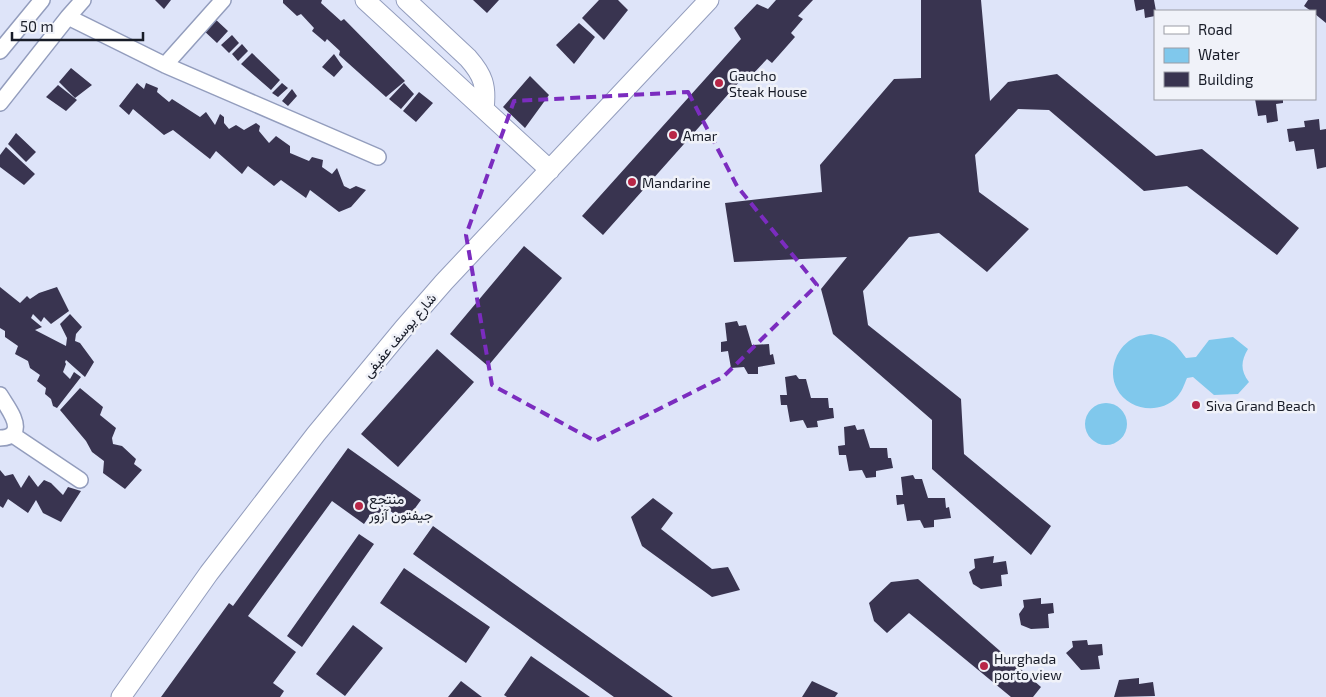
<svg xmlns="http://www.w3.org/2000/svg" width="1326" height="697" font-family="'Exo 2',Vazirmatn,sans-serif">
<rect width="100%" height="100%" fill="#dee4f9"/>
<!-- water -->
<path fill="#80c8ec" d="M1151 334C1171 338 1175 343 1186 358L1196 357 1209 340 1233 337 1248 349C1241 361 1240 370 1249 382L1238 394 1214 395 1193 377 1187 378C1184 385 1182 392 1176 398 1159 415 1128 410 1117 389 1107 370 1117 345 1136 337 1140 335 1146 335 1151 334Z
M1085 424a21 21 0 1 1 42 0a21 21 0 1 1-42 0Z"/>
<!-- building -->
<path fill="#393450" d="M155 0H171L164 9Z
M283 0H322L321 3 341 21 344 19 405 81 386 97 339 55 340 51 327 39 325 42 312 31 314 28 301 14 297 16 283 3Z
M473 0H499L487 13Z
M599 0H618L628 10 604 40 582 18Z
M776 0H813L798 16 803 19 791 33 795 37 772 63 767 59 752 75 748 72 603 235 582 216 741 39 734 28 757 4 768 9Z
M921 0H981L990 101 1008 82 1057 74 1156 156 1202 149 1299 228 1277 255 1187 186 1144 191 1049 110 1018 109 975 155 979 192 1029 229 987 272 939 233 909 237 863 291 868 325 961 399 964 454 1051 526 1031 555 932 469V420L833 334 821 289 847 257 734 262 725 203 822 192 820 165 894 79 921 78Z
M1134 0H1154L1156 11H1155V16L1145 18 1144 9 1136 11Z
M1308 0H1326V23L1315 14V11H1311L1304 6Z
M213 17 228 31 217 43 202 29Z
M579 23 595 37 574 64 556 45Z
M232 35 239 43 229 53 221 45Z
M242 44 248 51 238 61 232 54Z
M252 53 280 80 271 90 241 64Z
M334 54 343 67 334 77 322 67Z
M71 68 92 85 75 98 59 82Z
M530 76 549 95 525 128 503 107Z
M137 83 144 89 146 83 158 88 157 92 169 102 172 99 200 117 206 112 215 125 220 114 224 117V123L229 129 236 125 244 130 256 123 260 126 259 131 269 143 276 136 290 146V153L309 161 312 157 323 160 322 167 332 174 337 168 344 186 350 189 356 186 366 190 351 207 339 212 310 190 306 198 281 180 274 186 248 166 242 174 216 151 210 159 173 130 164 135 133 109 129 115 119 106Z
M282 83 288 88 278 97 272 93Z
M404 83 414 94 401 109 389 99Z
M58 85 77 100 66 111 46 97Z
M292 89 297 96 288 106 282 101Z
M419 92 433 103 416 122 403 111Z
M1255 99H1283V103L1276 104 1278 121 1267 123 1266 115 1258 116Z
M1319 119 1320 130 1326 129V167L1317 169 1314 149 1296 151 1294 141 1289 142 1287 129 1305 127 1304 121Z
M16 133 36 152 26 162 8 144Z
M6 147 35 174 24 185 0 167V155Z
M524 246 562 278 488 366 450 334Z
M0 287 20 303 27 296 30 299 39 293 57 287 69 311 51 324 44 317 41 322 33 314 31 318 42 327 35 330 66 346 67 338 60 324 70 314 82 327 76 334 75 341 80 343 94 362 85 377 66 360 65 362 66 364 63 372 70 379 74 372 81 377 57 408 53 406 51 399 45 394 46 388 37 381 40 375 30 368 28 361 15 354 18 346 5 337V331L0 328Z
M737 321 739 326 746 325 752 345 769 344 770 355 773 354 775 364 758 367V374H748L744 367 731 368 728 351 721 352V342L727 341 725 323Z
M437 349 474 382 398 467 361 434Z
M796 375 799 379H806L811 398H828L829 408H833L834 418 817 421 818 427 807 428 803 420 790 422 787 405H781L780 395H787L785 377Z
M80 388 103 407 100 415 116 428 112 438 113 444 122 446 136 459 134 464 142 470 125 489 103 473 104 461 92 452 86 441 60 410Z
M855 425 857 430 864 429 870 448H887L888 458H891L893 468 876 471V477L866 478 862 470 849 471 846 455H839L838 446 845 445 844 427Z
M348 448 421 500 405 522 389 510 380 522 370 515 364 524 332 501 248 616 296 652 273 683 284 691 280 697H161L229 603 233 606Z
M0 470 5 476 13 474 21 488 29 475 38 487 44 480 51 483 63 495 68 487 81 491 61 522 43 513 36 500 28 513 8 499 3 508 0 506Z
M913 475 915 479H922L928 498H945L946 508 949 507 951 518 934 520V527L924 528 920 520 907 521 904 504 897 505 896 495H903L901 477Z
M653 498 673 513 661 529 712 569 728 567 740 590 712 597 642 546 631 517Z
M433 526 673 697H614L413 554Z
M359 534 374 544 302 647 287 636Z
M994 556 993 563 1006 561 1008 574 1001 575 1002 586 981 589 973 584 969 572 975 568 974 559Z
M404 568 490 627 466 663 380 603Z
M918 579 1041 687 1033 697H1011L909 613 887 633 874 621 869 603 891 582Z
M1041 598V604L1053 603 1054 613 1048 614 1049 628 1031 629 1021 625 1019 614 1024 607 1023 600Z
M353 625 383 648 345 696 316 674Z
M1087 640 1088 645 1102 644 1103 655 1098 656 1100 669 1081 670 1066 653 1073 647 1072 641Z
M531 656 590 697H507L504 695Z
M1139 678V684L1153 682 1155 696 1114 697 1119 680Z
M461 681 482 697H448Z
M812 681 838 693 835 697H802Z"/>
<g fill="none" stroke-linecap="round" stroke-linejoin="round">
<defs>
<path id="minor" d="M68 17 165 65 378 157
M0 51 42 0
M165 65 223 0
M0 103 68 17 83 0
M0 395C5 404 20 422 14 432 11 437 6 438 0 438
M13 435 80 480"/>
<path id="tertiary" d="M365 0 550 170
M406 0 468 58C483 75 487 86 484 109
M121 697 209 573 316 434 403 329 444 282 709 0"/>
</defs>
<!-- minor casing -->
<use href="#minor" stroke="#939dbd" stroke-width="18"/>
<!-- tertiary casing -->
<use href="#tertiary" stroke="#939dbd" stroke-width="21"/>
<!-- minor -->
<use href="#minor" stroke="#fff" stroke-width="15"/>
<!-- tertiary -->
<use href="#tertiary" stroke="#fff" stroke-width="19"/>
</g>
<!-- marked area -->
<path fill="none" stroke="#7b2cbf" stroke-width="4" stroke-dasharray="10 6" stroke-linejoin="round" d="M688 92 737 186 817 285 723 377 595 441 492 385 466 235 514 101Z"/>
<!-- markers -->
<g fill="#b82747" stroke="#f0f2f9" stroke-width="2">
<circle cx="719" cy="83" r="5"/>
<circle cx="673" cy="135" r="5"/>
<circle cx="632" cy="182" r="5"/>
<circle cx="1196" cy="405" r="5"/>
<circle cx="359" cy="506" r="5"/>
<circle cx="984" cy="666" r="5"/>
</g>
<g text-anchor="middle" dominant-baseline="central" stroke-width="5" stroke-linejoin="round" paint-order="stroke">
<!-- poi labels -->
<g font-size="14" fill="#181c28" stroke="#f0f2f9" text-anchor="start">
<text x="729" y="75">Gaucho<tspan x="729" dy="16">Steak House</tspan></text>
<text x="683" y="135">Amar</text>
<text x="642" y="182">Mandarine</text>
<text x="1206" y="405">Siva Grand Beach</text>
<text x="369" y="498">منتجع<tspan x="369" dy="16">جيفتون آزور</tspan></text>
<text x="994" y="658">Hurghada<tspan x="994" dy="16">porto view</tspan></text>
</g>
<!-- street labels -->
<g font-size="14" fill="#181c28" stroke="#f0f2f9">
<text transform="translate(399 335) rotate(-50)">شارع يوسف عفيفى</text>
</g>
</g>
<!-- legend -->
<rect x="1154" y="10" width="162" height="90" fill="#f0f2f9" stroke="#9a9ca5"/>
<rect x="1164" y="26" width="25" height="8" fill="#ffffff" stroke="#9a9ca5"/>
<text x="1198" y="35" font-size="15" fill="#181c28">Road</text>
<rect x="1164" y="48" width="25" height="15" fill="#80c8ec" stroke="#9a9ca5"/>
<text x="1198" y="60" font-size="15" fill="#181c28">Water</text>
<rect x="1164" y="72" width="25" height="15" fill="#393450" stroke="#9a9ca5"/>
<text x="1198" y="85" font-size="15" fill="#181c28">Building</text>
<!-- scale -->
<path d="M12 32v8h131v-8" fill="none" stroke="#181c28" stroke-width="2.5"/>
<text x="20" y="32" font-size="15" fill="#181c28" stroke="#f0f2f9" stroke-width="4" paint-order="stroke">50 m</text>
</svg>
